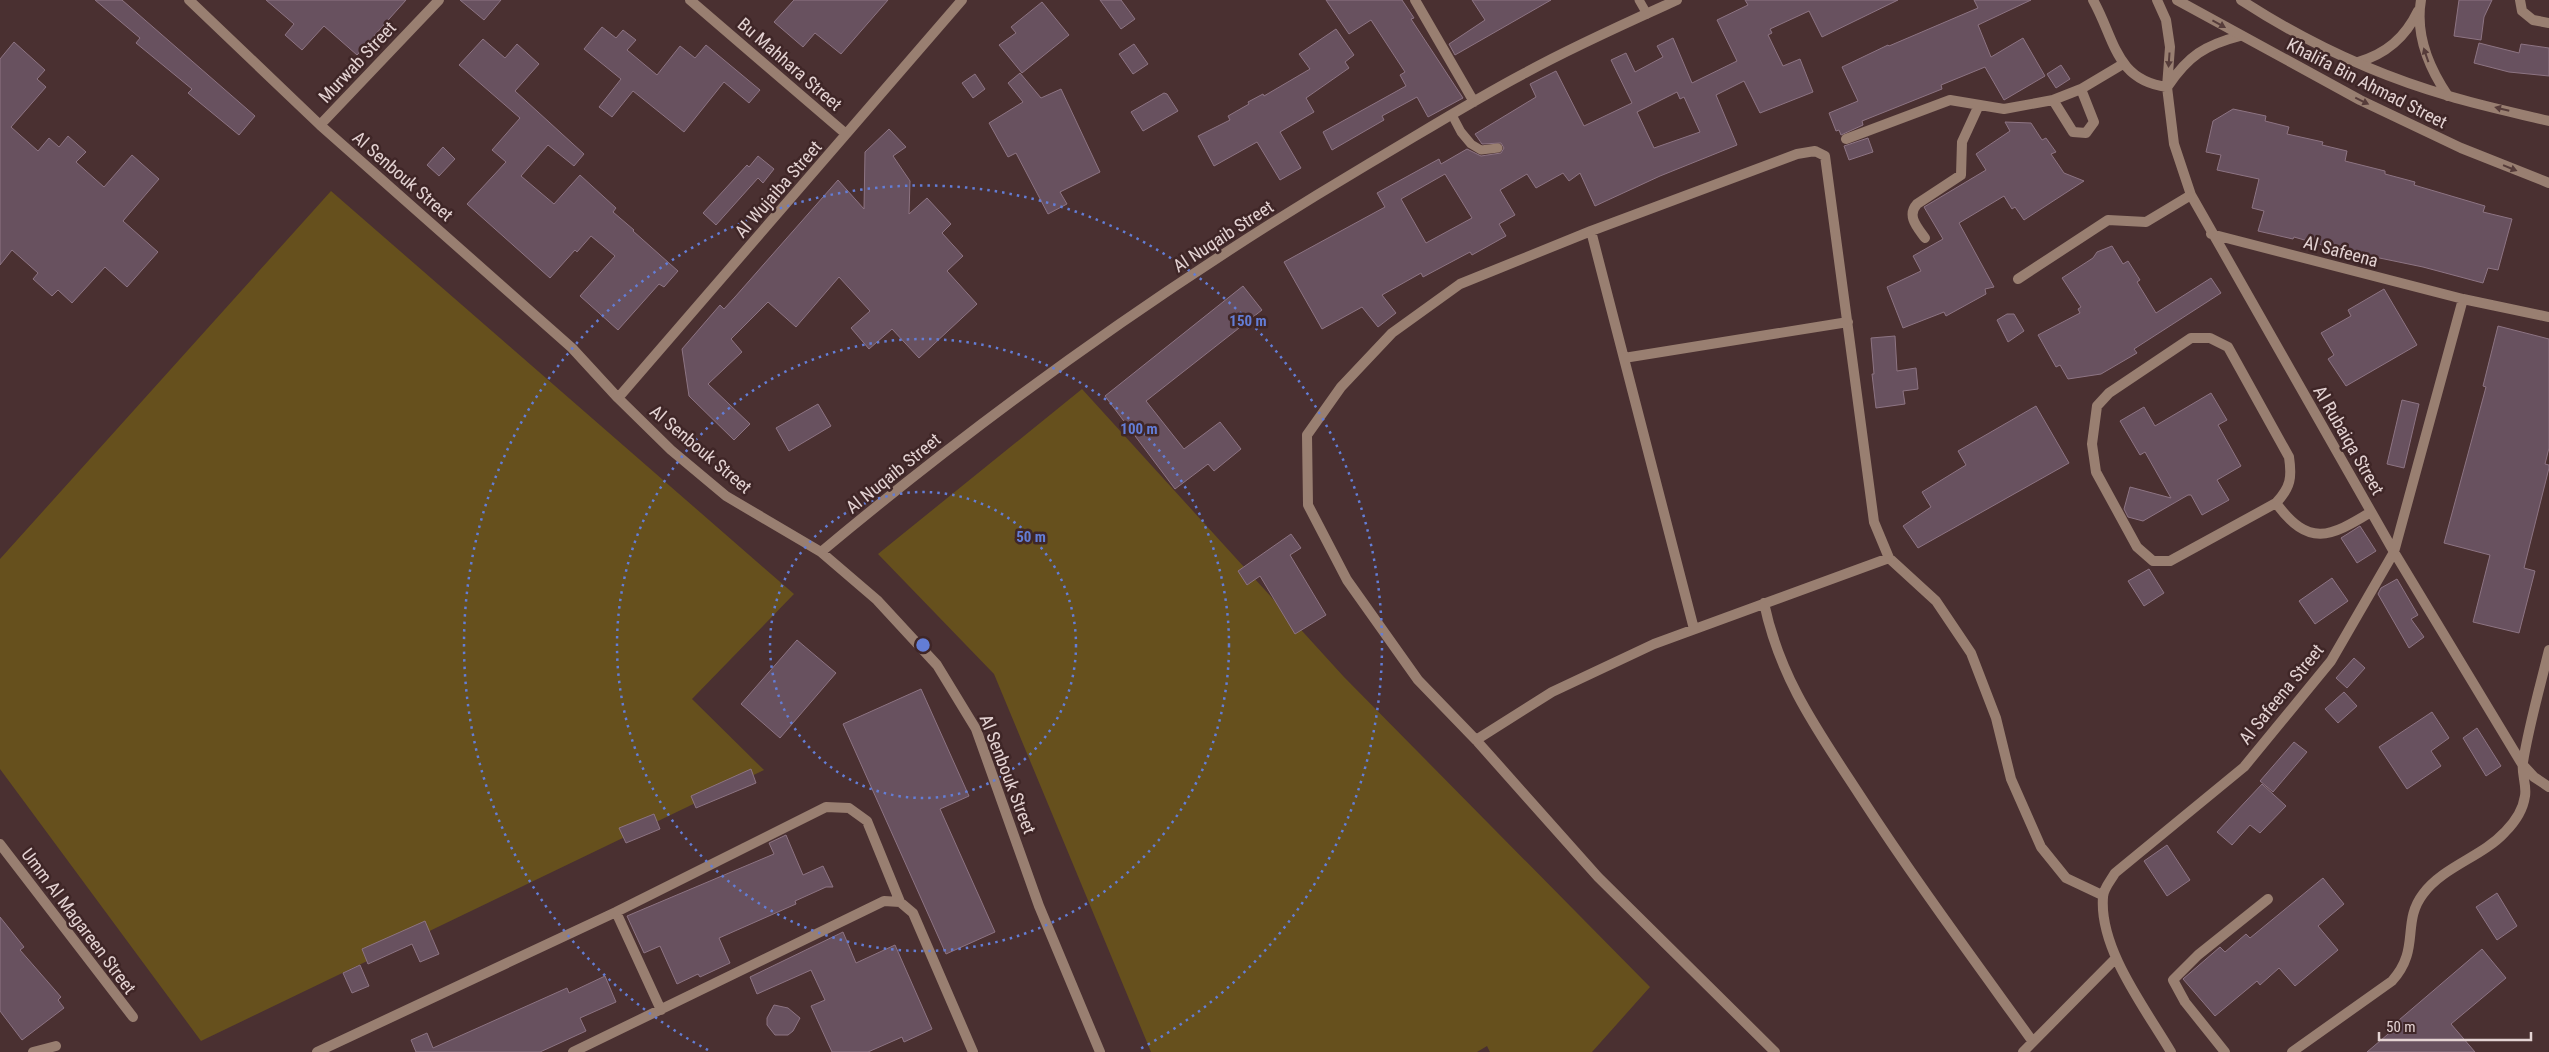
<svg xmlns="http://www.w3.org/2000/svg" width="2549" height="1052" font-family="'Roboto Condensed',sans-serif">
<rect width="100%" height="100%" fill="#4a3031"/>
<!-- green -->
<path fill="#66501d" d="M331 191 794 594 692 699 764 770 201 1041 0 769V559Z
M1082 389 1344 677 1650 987 1592 1052H1490L1487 1046 1477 1052H1151L994 674 878 554Z"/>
<!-- building -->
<path fill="#68515f" stroke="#8d7483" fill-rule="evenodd" d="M95 0H122L255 116 239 135 188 93 192 89 136 43 140 38Z
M266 0H406L357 55 324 26 302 50 285 35 294 24Z
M460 0H501L484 20Z
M794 0H888L841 54 815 33 803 47 774 22Z
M1100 0H1121L1135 19 1121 29Z
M1326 0H1402L1414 18 1411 19 1463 98 1428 117 1417 97 1382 116 1384 120 1332 150 1323 132 1406 86 1400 75 1405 72 1371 20 1349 34Z
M1472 0H1551L1455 55 1449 44 1485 20Z
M1745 0H1898L1822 37 1809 11 1770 29 1772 33 1768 35 1783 66 1800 59 1813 92 1760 113 1744 81 1716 95 1737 145 1660 176 1595 206 1580 173 1569 181 1563 173 1536 188 1527 174 1500 190 1515 215 1499 224 1506 236 1472 255 1470 252 1423 277 1421 273 1382 295 1396 313 1378 327 1362 307 1322 329 1284 262 1385 207 1377 193 1439 159 1441 164 1467 149 1481 156 1501 153 1504 148 1501 143 1482 144 1475 134 1536 97 1530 84 1556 71 1584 126 1632 103 1611 60 1626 53 1635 72 1663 57 1657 46 1673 38 1692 83 1737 61 1717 20 1748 5ZM1677 92 1680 99 1684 97 1700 132 1654 148 1637 112ZM1445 174 1472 218 1426 243 1401 199Z
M1974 0H2031L1978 25 1991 57 2023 38 2045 76 2004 100 1985 67 1941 85 1942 89 1862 121 1863 125 1841 135 1839 130 1836 131 1829 113 1858 101 1842 67 1888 45 1889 46 1978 8Z
M2459 0H2492L2484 17 2481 40 2454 36Z
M1042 2 1069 35 1022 73 999 45 1016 33 1011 27Z
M602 27 616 38 623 30 636 40 627 50 657 75 680 46 695 58 706 45 760 90 749 103 724 82 684 132 633 91 612 117 599 107 621 79 584 49Z
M1336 29 1354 55 1345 62 1349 68 1306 98 1314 112 1280 132 1301 168 1280 180 1257 142 1214 166 1198 136 1230 120 1228 116 1249 104 1248 102 1263 94 1264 96 1310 69 1299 54Z
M483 39 505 58 517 44 539 64 515 91 584 154 574 166 548 145 521 176 554 204 580 175 616 208 613 212 634 230 633 231 678 271 664 287 659 284 618 330 580 296 615 256 591 236 577 252 575 250 550 278 467 204 506 162 492 150 520 118 459 65Z
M14 42 45 70 37 79 46 87 11 127 38 151 49 138 59 147 68 136 86 152 76 162 104 187 132 155 159 179 123 221 158 252 127 287 105 267 72 303 58 290 52 296 33 279 38 273 12 250 0 265V59Z
M2479 43 2519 53 2521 44 2549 48V76L2509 72 2474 63Z
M1134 44 1148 64 1133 74 1119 54Z
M2061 65 2070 79 2056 88 2047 74Z
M1020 73 1041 98 1061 89 1100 172 1060 192 1067 204 1048 214 1016 153 1008 157 989 123 1023 102 1008 83Z
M975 74 985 89 973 98 962 83Z
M1164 93 1167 94 1178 111 1143 131 1131 112Z
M2233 109 2266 116 2265 121 2289 127 2287 134 2323 142 2322 145 2347 151 2345 161 2385 171V174L2415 182 2414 185 2485 206 2483 212 2512 219 2498 270 2488 268 2483 283 2423 267 2336 249 2294 237 2293 239 2258 231 2264 211 2252 208 2259 179 2217 170 2221 155 2206 152 2213 121Z
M2005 122 2031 123 2042 140 2046 138 2056 152 2051 154 2064 173 2084 181 2024 220 2015 207 2012 209 2004 196 1959 223 1994 287 1985 289 1986 294 1946 316 1944 312 1903 328 1887 287 1921 271 1913 256 1943 239 1924 207 1986 170 1976 154 2010 131Z
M889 129 906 147 893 156 910 181 909 214 927 198 951 224 942 233 963 256 947 271 977 304 919 358 892 329 869 349 851 328 870 311 839 277 796 327 768 302 731 339 742 352 708 384 750 424 734 440 689 396 682 349 720 305 724 309 735 297 838 180 864 209 865 152Z
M1868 138 1873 152 1849 160 1844 146Z
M443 147 455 159 439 176 427 165Z
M758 156 774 169 763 183 758 178 716 225 703 213 747 165 749 167Z
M2112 246 2123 264 2128 261 2140 280 2137 282 2156 313 2211 278 2221 293 2134 349 2137 353 2101 374 2068 379 2060 365 2056 367 2038 335 2080 313 2078 309 2081 307 2062 278 2093 258 2097 252Z
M1243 286 1262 310 1146 401 1184 449 1220 422 1241 449 1214 471 1208 464 1175 489 1105 396Z
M2384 289 2417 345 2346 386 2328 359 2334 355 2321 333 2351 316 2348 310Z
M2007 314H2014L2024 331 2008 342 1997 320Z
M2498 326 2549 339V448L2545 464 2549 465V468L2524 568 2535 571 2519 633 2473 622 2490 555 2444 543 2486 387 2483 386Z
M1895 336 1897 371 1916 368 1918 389 1903 391 1905 404 1876 408 1872 374H1874L1871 338Z
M2211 393 2227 420 2218 425 2241 466 2217 480 2229 500 2202 515 2191 495H2188L2143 521 2128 517 2124 509 2130 487 2171 498 2145 452 2140 455 2120 421 2144 407 2155 426Z
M2402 400 2419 404 2404 468 2387 464Z
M818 404 831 426 789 451 776 428Z
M2036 406 2069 463 1918 548 1903 526 1931 507 1922 492 1966 465 1958 451Z
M2360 526 2376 551 2357 563 2341 538Z
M1291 534 1301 548 1290 555 1326 615 1295 634 1260 576 1247 585 1238 571Z
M2149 569 2164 593 2144 606 2128 581Z
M2332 578 2348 601 2315 624 2299 601Z
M2397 579 2418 615 2411 619 2424 637 2409 648 2378 594 2381 588Z
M797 640 836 673 780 738 741 704Z
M2354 658 2365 668 2347 688 2336 678Z
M921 689 969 796 940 809 995 932 946 954 843 724Z
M2344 692 2357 706 2338 723 2325 709Z
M2432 712 2449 738 2431 751 2441 766 2407 789 2379 747Z
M2477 728 2501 766 2486 776 2463 738Z
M2294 742 2307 752 2273 792 2260 781Z
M751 769 756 783 696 808 691 796Z
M2262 784 2286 806 2260 833 2250 825 2232 845 2217 832Z
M654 814 660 829 626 843 619 828Z
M786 835 803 875 823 866 833 887H826L795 901 796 904 719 938 730 963 700 977 698 974 677 984 660 946 644 953 627 916 774 854 769 843Z
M2167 845 2190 880 2167 896 2144 861Z
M2323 878 2344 904 2318 926 2338 950 2295 986 2279 968 2260 985 2257 981 2215 1016 2183 979 2220 947 2225 952 2246 934 2250 938Z
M2497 893 2517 926 2497 940 2476 907Z
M0 917 24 947 20 950 61 997 58 1000 64 1008 22 1040 0 1011Z
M425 921 439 954 420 962 412 944 368 964 362 949Z
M843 932 856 963 895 945 932 1029 904 1042 902 1037 868 1052H832L811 1006 825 1000 811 970 757 994 750 977Z
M2482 949 2506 978 2451 1024 2475 1052H2367L2394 1029 2392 1026Z
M360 965 369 986 352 993 343 973Z
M605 976 616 1002 580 1018 586 1031 540 1052H416L411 1040 427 1033 433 1048 567 988 569 993Z
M774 1005 788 1008 800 1018 793 1031 788 1035H775L767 1025V1018Z"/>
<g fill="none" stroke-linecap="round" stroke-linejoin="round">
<!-- service -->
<path stroke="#997f71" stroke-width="9" d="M1639 0 1647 14
M1452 115 1461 132 1471 144 1481 150 1498 148"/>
<!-- minor -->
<path stroke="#997f71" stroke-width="10" d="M189 0 320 125 572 348 618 398 671 450 726 496 821 552 877 600 937 665 976 729 1039 906 1100 1052
M690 0 846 134
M1415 0 1474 102
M2093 0C2115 39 2115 80 2167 87
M2157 0 2166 20 2170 47 2167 87 2174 144 2191 195 2394 552 2522 764 2534 777 2549 787
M2421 0C2415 35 2429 68 2448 96
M2520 0 2522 11 2533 20 2549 23
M2358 62C2386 54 2405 38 2418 11
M2168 86C2188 56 2205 45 2240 36
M2053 100 2073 132 2086 133 2094 122 2081 89
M320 125 439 0
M1846 139 1950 100 2004 109 2053 100 2081 89 2123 64
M1591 231 1694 629
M2211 234 2463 299 2549 317
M1925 238C1918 228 1906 216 1917 204L1961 175 1962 142 1979 105
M2018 279 2108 220 2146 222 2191 195
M1624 358 1848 322
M618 398 962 0
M2276 503C2291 487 2292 477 2289 457L2228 347 2210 338H2191L2109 393 2097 406 2092 444 2096 472 2137 547 2153 561H2170L2276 503C2309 548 2330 537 2371 512
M821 552C992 409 1173 280 1365 166 1418 135 1470 102 1525 73 1574 46 1626 23 1677 0
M1764 603C1780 679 1818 731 1859 794 1914 879 1974 960 2033 1042
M1476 740 1552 692 1654 644 1889 558
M0 844 133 1017
M616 912 661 1010
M33 1052 56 1046
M317 1052 616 912 826 807 849 808 867 821 900 902
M573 1052 884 901 900 902 913 913 973 1052
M1775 1052 1598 877 1476 740 1418 680 1347 580 1308 505 1307 435 1341 387 1392 333 1460 284 1591 231 1797 154 1815 151 1825 156 1874 522 1889 558 1936 601 1971 653 1996 718 2011 779 2041 847 2066 878 2102 895
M2023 1052 2116 958
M2171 1052C2145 1008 2099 949 2103 897 2103 889 2111 880 2115 873L2244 767 2331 661 2394 552 2463 299
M2225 1052 2185 1002 2173 980 2198 955 2268 899
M2292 1052 2392 981C2421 949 2401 923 2423 894 2444 866 2482 857 2505 832 2515 822 2523 810 2525 796 2527 785 2521 773 2523 762 2529 725 2540 687 2549 650"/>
<!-- tertiary -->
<path stroke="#997f71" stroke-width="10" d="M2177 0 2360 100 2461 148 2549 183
M2241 0C2304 41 2376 75 2449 96 2482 106 2516 113 2549 121"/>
</g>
<!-- one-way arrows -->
<defs><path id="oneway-solid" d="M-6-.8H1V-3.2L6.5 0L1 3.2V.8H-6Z" transform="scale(1.25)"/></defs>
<g fill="#563c3a">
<use href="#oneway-solid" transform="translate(2219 24) rotate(29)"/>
<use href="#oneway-solid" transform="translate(2426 55) rotate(-109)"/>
<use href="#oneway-solid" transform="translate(2169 60) rotate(94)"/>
<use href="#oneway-solid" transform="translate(2362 101) rotate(26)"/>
<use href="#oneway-solid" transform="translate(2502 109) rotate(-166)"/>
<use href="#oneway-solid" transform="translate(2510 168) rotate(22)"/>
</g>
<!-- distance rings -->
<g fill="none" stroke="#637dd6" stroke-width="2.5" stroke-dasharray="2.5 5">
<circle cx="923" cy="645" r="153"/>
<circle cx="923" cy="645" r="306"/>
<path d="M708 1050A459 459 0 1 1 1138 1050"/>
</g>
<g text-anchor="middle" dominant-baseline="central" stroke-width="5" stroke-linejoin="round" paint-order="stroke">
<!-- street labels -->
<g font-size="18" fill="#e4d3d3" stroke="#3f2627">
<text transform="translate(357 62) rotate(-47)">Murwab Street</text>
<text transform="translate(790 64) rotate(41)">Bu Mahhara Street</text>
<text transform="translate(2367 83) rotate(27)">Khalifa Bin Ahmad Street</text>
<text transform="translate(403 176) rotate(41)">Al Senbouk Street</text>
<text transform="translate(778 189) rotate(-49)">Al Wujaiba Street</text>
<text transform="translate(1223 236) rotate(-33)">Al Nuqaib Street</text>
<text transform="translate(2341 251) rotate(15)">Al Safeena</text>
<text transform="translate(2349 440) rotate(60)">Al Rubaiqa Street</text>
<text transform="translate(701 449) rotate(40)">Al Senbouk Street</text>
<text transform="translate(893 473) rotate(-39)">Al Nuqaib Street</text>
<text transform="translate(2281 694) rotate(-51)">Al Safeena Street</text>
<text transform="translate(1008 774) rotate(69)">Al Senbouk Street</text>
<text transform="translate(79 921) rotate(53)">Umm Al Magareen Street</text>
</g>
</g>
<circle cx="923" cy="645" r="8" fill="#637dd6" stroke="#3f2627" stroke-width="2.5"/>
<g font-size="15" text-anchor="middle" font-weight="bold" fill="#637dd6" stroke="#3f2627" stroke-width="5" stroke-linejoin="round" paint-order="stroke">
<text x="1248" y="326">150 m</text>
<text x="1139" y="434">100 m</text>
<text x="1031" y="542">50 m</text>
</g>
<!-- scale -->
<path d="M2379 1032v8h152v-8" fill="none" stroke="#e4d3d3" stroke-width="2.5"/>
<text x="2386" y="1032" font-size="15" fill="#e4d3d3" stroke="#3f2627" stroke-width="4" paint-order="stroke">50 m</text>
</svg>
